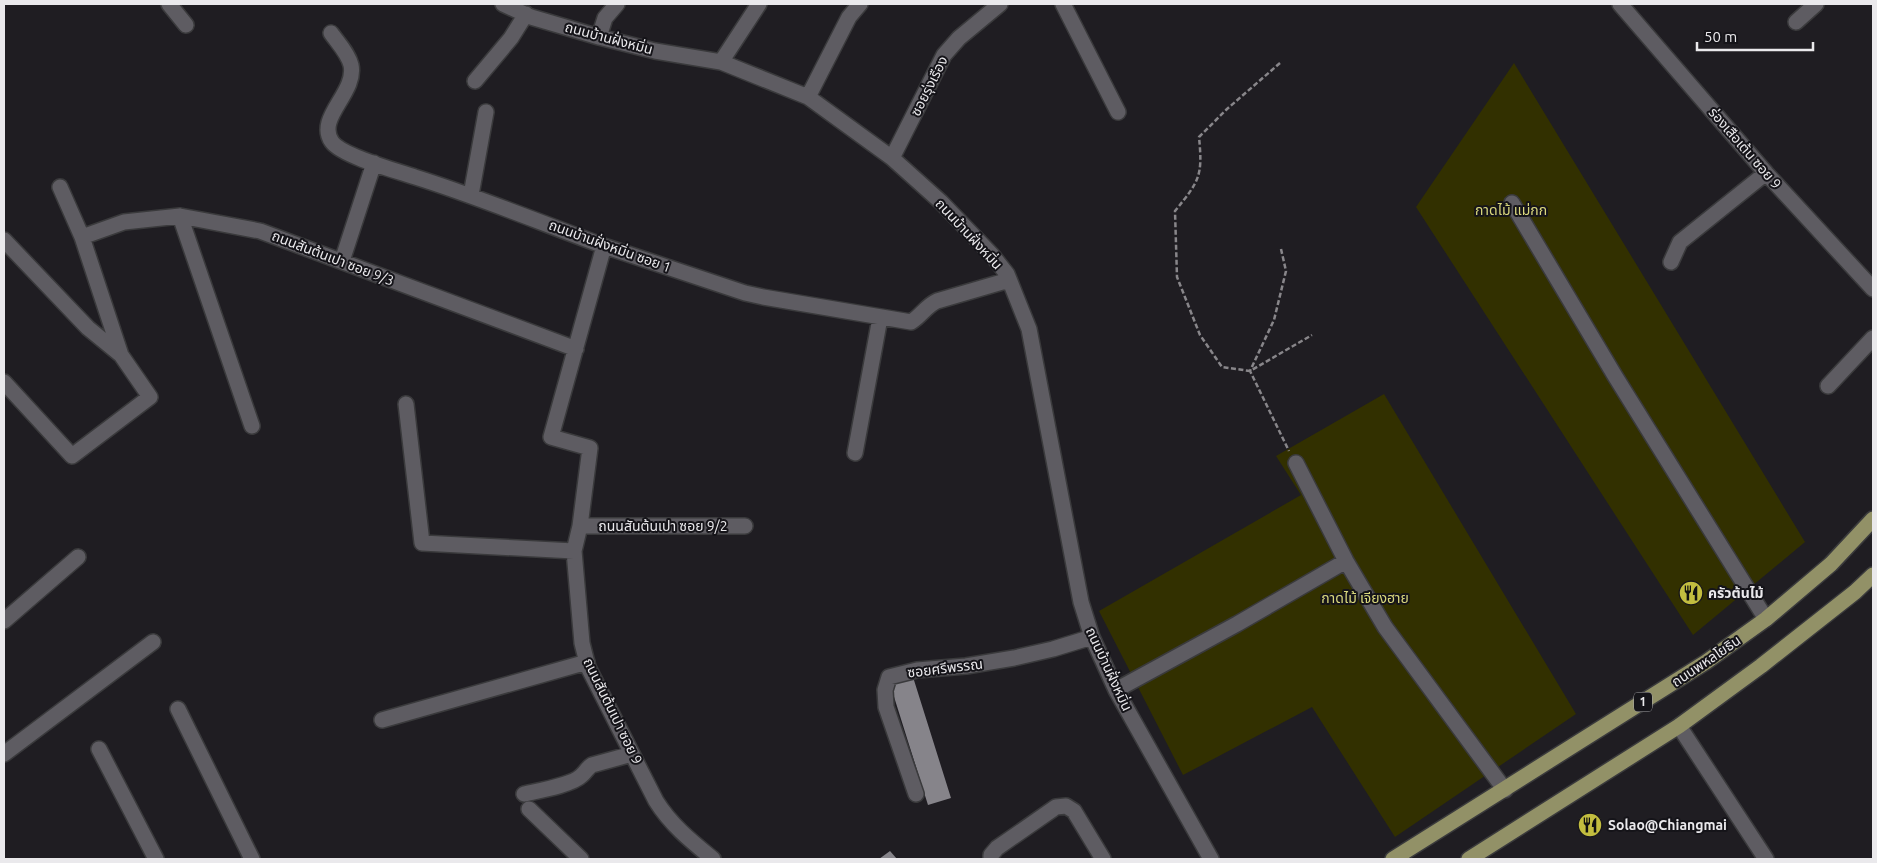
<svg xmlns="http://www.w3.org/2000/svg" width="1877" height="863" font-family="Ubuntu,'Noto Sans Thai',sans-serif">
<style>
.green{fill:#323000}
.building{fill:#86848a}
.lines{fill:none;stroke-linecap:round;stroke-linejoin:round}
.minor-casing{stroke:#3a3a3c;stroke-width:18}
.major-casing{stroke:#3a3a3c;stroke-width:18}
.path{stroke:#88868a;stroke-width:2.5;stroke-dasharray:5 2.5;stroke-linecap:butt}
.minor{stroke:#5e5c62;stroke-width:15}
.major{stroke:#929167;stroke-width:15}
.labels{text-anchor:middle;stroke-width:4;stroke-linejoin:round;paint-order:stroke}
.shield{fill:#151419;stroke:#aaa9ad;stroke-width:1}
.shield-label{font-size:12px;font-weight:bold;fill:#eae9ec}
.street-label{font-size:14px;fill:#eae9ec;stroke:#151419}
.park-label{font-size:14px;fill:#d9d77d;stroke:#151419}
.poi-label{font-size:14px;font-weight:bold;fill:#eae9ec;stroke:#151419;text-anchor:start}
</style>
<rect width="100%" height="100%" fill="#1f1d22"/>
<path class="green" d="M 1514,63 L 1805,542 L 1693,635 L 1416,207 Z
M 1384,394 L 1576,714 L 1395,837 L 1312,707 L 1183,775 L 1099,611 L 1301,495 L 1276,456 Z"/>
<path class="building" d="M 913,677 L 951,798 L 928,805 L 890,684 Z
M 890,851 L 897,859 L 879,859 Z"/>
<g class="lines">
<g class="minor-casing">
<path id="minor" d="M 169,4 L 186,25
M 503,4 L 531,17 L 599,37 L 655,51 L 721,62 L 808,97 L 892,158 L 941,202 L 992,255 L 1007,274 L 1029,329 L 1081,602 L 1092,637 L 1116,690 L 1211,859
M 1063,4 L 1118,112
M 1620,4 L 1766,173 L 1873,289
M 1796,22 L 1816,4
M 331,33 C 338,43 348,53 351,65 C 357,93 315,118 332,142 C 342,156 397,171 415,177 C 479,197 541,223 604,246 C 651,262 698,277 745,293 L 763,297 L 911,322 C 921,316 926,306 937,301 L 1009,280
M 599,37 L 605,18 L 617,4
M 721,62 L 759,4
M 475,81 L 511,38 L 526,14
M 808,97 L 849,17 L 860,4
M 892,158 L 944,55 L 959,38 L 1000,4
M 471,195 L 486,112
M 1512,203 L 1615,376 L 1766,619
M 180,216 L 252,426
M 82,237 L 124,222 L 180,216 L 260,231 L 576,349
M 4,240 L 88,328 L 121,355
M 604,246 L 551,437 L 590,448 L 580,526 L 574,551 L 582,643 L 588,667 L 656,801 C 671,825 691,841 713,859
M 342,261 L 374,163
M 1671,262 L 1680,242 L 1766,173
M 4,382 L 72,456 L 150,397 L 121,355 L 82,237 L 60,187
M 1828,386 L 1873,338
M 406,404 L 422,543 L 574,551
M 855,453 L 880,318
M 1296,463 L 1346,561 L 1385,627 L 1505,790
M 580,526 L 745,526
M 4,621 L 78,557
M 1116,690 L 1237,624 L 1346,561
M 178,709 L 252,859
M 382,720 L 587,662
M 1679,726 L 1766,859
M 99,749 L 156,859
M 4,754 L 153,642
M 524,794 C 537,791 572,785 581,776 C 586,772 587,768 592,765 L 632,754
M 916,794 L 886,707 L 885,690 L 889,677 L 917,670 L 966,666 L 1014,658 L 1053,649 L 1092,637
M 529,809 L 581,859
M 991,859 L 991,855 L 997,848 L 1056,807 L 1066,806 L 1074,811 L 1103,859"/>
</g>
<g class="major-casing">
<path id="major" d="M 1393,859 L 1706,662 L 1766,619 L 1831,564 L 1873,519
M 1469,859 L 1679,726 L 1761,666 L 1855,592 L 1873,575"/>
</g>
<path class="path" d="M 1280,63 L 1227,109 L 1199,137 C 1203,177 1199,181 1175,211 L 1177,277 L 1200,335 L 1222,367 L 1250,371 L 1312,335
M 1281,249 L 1286,271 L 1274,320 L 1250,371 L 1289,451"/>
<use href="#minor" class="minor"/>
<use href="#major" class="major"/>
</g>
<defs>
<g id="restaurant-disc" transform="scale(1.25)"><circle r="9.5" fill="#c2bd3f" stroke="#151419"/><path d="M-5-6h1v4h1v-4h1v4h1v-4h1v5L-1.5 .5V6h-2V.5L-5-1ZM5-6V6H3V1.5H1.5Q1.5-4 5-6Z" fill="#111"/></g>
</defs>
<g fill-rule="evenodd">
<use href="#restaurant-disc" x="1691" y="593"/>
<use href="#restaurant-disc" x="1590" y="825"/>
</g>
<g class="labels">
<rect class="shield" x="1634" y="692.5" width="18" height="19" rx="4"/>
<g class="shield-label">
<text x="1643" y="706">1</text>
</g>
<g class="street-label">
<text transform="translate(609 38) rotate(15)" y="5">ถนนบ้านฝั่งหมิ่น</text>
<text transform="translate(929 86) rotate(-63)" y="5">ซอยรุ่งเรือง</text>
<text transform="translate(1745 148) rotate(49)" y="5">ร่องเสือเต้น ซอย 9</text>
<text transform="translate(969 234) rotate(47)" y="5">ถนนบ้านฝั่งหมิ่น</text>
<text transform="translate(610 246) rotate(20)" y="5">ถนนบ้านฝั่งหมิ่น ซอย 1</text>
<text transform="translate(333 258) rotate(21)" y="5">ถนนสันต้นเปา ซอย 9/3</text>
<text x="663" y="531">ถนนสันต้นเปา ซอย 9/2</text>
<text transform="translate(1706 661) rotate(-34)" y="5">ถนนพหลโยธิน</text>
<text transform="translate(945 668) rotate(-7)" y="5">ซอยศรีพรรณ</text>
<text transform="translate(1109 669) rotate(65)" y="5">ถนนบ้านฝั่งหมิ่น</text>
<text transform="translate(613 711) rotate(64)" y="5">ถนนสันต้นเปา ซอย 9</text>
</g>
<g class="park-label">
<text x="1511" y="215">กาดไม้ แม่กก</text>
<text x="1365" y="603">กาดไม้ เจียงฮาย</text>
</g>
<g class="poi-label">
<text x="1708" y="598">ครัวต้นไม้</text>
<text x="1608" y="830">Solao@Chiangmai</text>
</g>
</g>
<rect width="1877" height="863" fill="none" stroke="#eae9ec" stroke-width="10"/>
<path d="M1697 42v8h116v-8" fill="none" stroke="#eae9ec" stroke-width="2.5"/>
<text x="1704" y="42" font-size="15" fill="#eae9ec" stroke="#151419" stroke-width="4" paint-order="stroke">50 m</text>
</svg>
